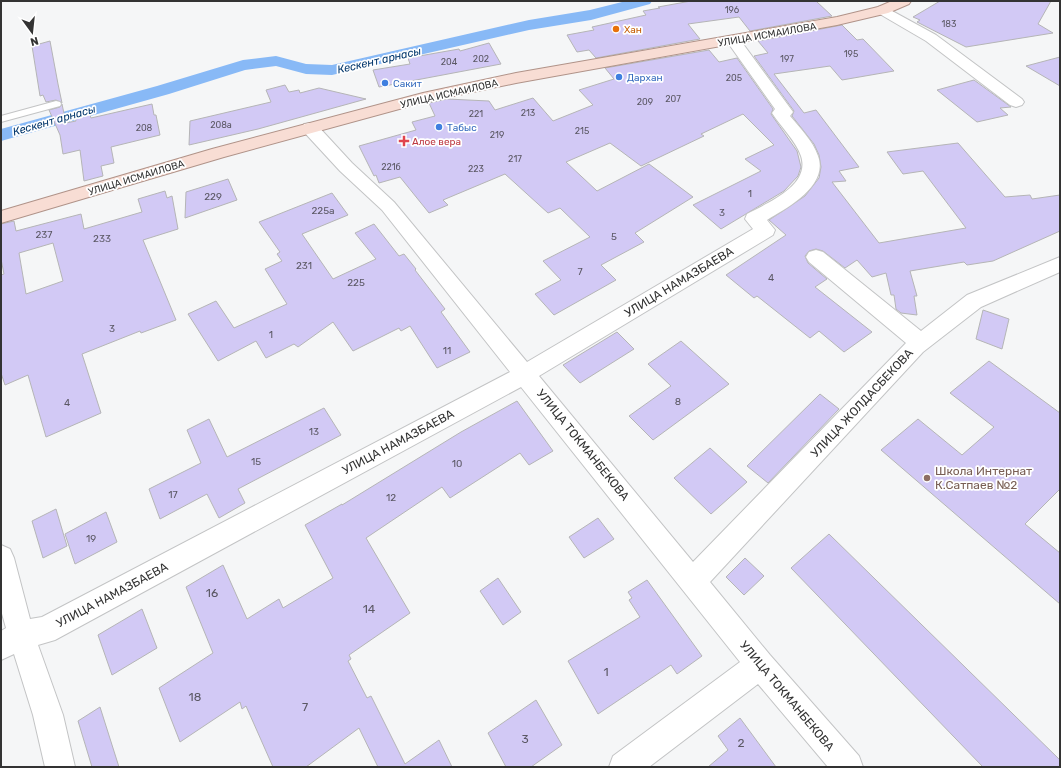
<svg xmlns="http://www.w3.org/2000/svg" width="1061" height="768" font-family="Rubik,sans-serif">
<style>
.lines{fill:none;stroke-linecap:round;stroke-linejoin:round}
.canal{fill:#88b9f6;fill-rule:evenodd}
.building{fill:#d2c9f5;stroke:#b5b5b6;fill-rule:evenodd}
.service-casing{stroke:#c3c4c5;stroke-width:2}
.minor-casing{stroke:#c3c4c5;stroke-width:2}
.primary-casing{stroke:#b09389;stroke-width:2}
.service{fill:#fff;fill-rule:evenodd}
.minor{fill:#fff;fill-rule:evenodd}
.primary{fill:#f8ddd4;fill-rule:evenodd}
.food-dot{fill:#e8710a;stroke:#fff;stroke-width:1.5}
.shop-dot{fill:#3f7fe0;stroke:#fff;stroke-width:1.5}
.health-dot{fill:#e0444e;stroke:#fff;stroke-width:1.5}
.education-dot{fill:#8d6e63;stroke:#fff;stroke-width:1.5}
.labels{text-anchor:middle;stroke-width:3.5;stroke-linejoin:round;paint-order:stroke}
.far-number-label{font-size:9px;fill:#5b5864}
.far-food-label{font-size:10px;fill:#c56008;stroke:#fff;text-anchor:start}
.far-street-label{font-size:10px;fill:#333;stroke:#fff}
.far-shop-label{font-size:10px;fill:#366cbe;stroke:#fff;text-anchor:start}
.far-health-label{font-size:10px;fill:#be3a42;stroke:#fff;text-anchor:start}
.number-label{font-size:10px;fill:#5b5864}
.far-water-label{font-size:11px;font-style:italic;fill:#03376c;stroke:#fff}
.street-label{font-size:12px;fill:#333;stroke:#fff}
.education-label{font-size:12px;fill:#785e54;stroke:#fff;text-anchor:start}
.near-number-label{font-size:12px;fill:#5b5864}
</style>
<rect width="100%" height="100%" fill="#f5f6f7"/>
<g class="lines">
<path class="canal" d="M 626,1 L 652,1 L 650,4 L 591,20 L 529,30 L 332,75 L 306,74 L 276,66 L 245,70 L 169,94 L 1,141 L 1,129 L 157,86 L 243,60 L 276,56 L 306,64 L 332,65 L 529,20 L 590,10 Z"/>
</g>
<path class="building" d="M 691,1 L 816,1 L 832,16 L 750,31 L 739,17 L 688,24 L 700,39 L 596,58 L 589,50 L 577,52 L 567,35 L 594,30 L 592,27 L 646,15 L 643,11 L 660,8 L 658,7 Z
M 940,1 L 1051,1 L 1038,24 L 1053,33 L 966,47 L 917,22 L 920,20 L 913,17 Z
M 842,25 L 857,40 L 863,39 L 894,71 L 842,80 L 830,66 L 774,74 L 804,113 L 816,110 L 859,167 L 839,171 L 846,181 L 832,182 L 879,243 L 966,228 L 923,171 L 903,174 L 887,152 L 958,143 L 1005,197 L 1030,195 L 1032,199 L 1060,195 L 1060,231 L 993,261 L 967,265 L 964,262 L 910,271 L 917,296 L 914,296 L 917,315 L 901,313 L 896,309 L 894,295 L 891,295 L 886,273 L 872,277 L 857,260 L 845,268 L 823,251 L 816,249 L 809,251 L 805,256 L 808,263 L 827,279 L 815,287 L 872,332 L 844,352 L 819,331 L 810,338 L 757,296 L 754,298 L 726,275 L 786,235 L 769,220 L 805,196 L 819,178 L 821,167 L 819,155 L 814,144 L 792,116 L 794,111 L 754,56 L 768,53 L 758,41 Z
M 50,41 L 58,84 L 62,103 L 56,100 L 46,102 L 43,95 L 40,96 L 32,46 Z
M 489,43 L 501,64 L 379,87 L 373,70 L 410,64 L 408,58 L 459,49 L 460,51 Z
M 709,50 L 719,62 L 737,58 L 773,109 L 771,114 L 797,151 L 801,167 L 798,176 L 784,191 L 721,229 L 693,205 L 761,171 L 745,159 L 774,145 L 743,114 L 701,134 L 704,136 L 641,166 L 610,143 L 566,162 L 597,191 L 649,164 L 693,197 L 635,233 L 644,242 L 601,265 L 616,280 L 554,315 L 535,294 L 561,280 L 543,261 L 590,237 L 560,208 L 548,213 L 505,174 L 443,200 L 448,205 L 429,213 L 400,177 L 379,183 L 376,175 L 374,176 L 359,146 L 416,130 L 412,122 L 435,116 L 429,103 L 447,99 L 489,101 L 495,110 L 533,98 L 553,121 L 593,105 L 579,90 L 614,79 L 605,68 Z
M 1060,57 L 1060,86 L 1026,66 Z
M 974,80 L 1011,107 L 1000,108 L 1008,115 L 977,122 L 937,90 Z
M 285,85 L 289,92 L 299,90 L 300,93 L 319,88 L 366,99 L 258,129 L 189,145 L 190,121 L 271,102 L 266,90 Z
M 62,104 L 66,123 L 76,121 L 75,117 L 90,115 L 91,118 L 152,104 L 154,115 L 156,115 L 160,135 L 111,147 L 114,163 L 101,166 L 103,176 L 84,181 L 80,150 L 63,154 L 60,135 L 49,110 L 60,107 Z
M 228,179 L 237,200 L 185,218 L 186,192 Z
M 165,191 L 167,198 L 172,196 L 178,229 L 143,240 L 176,320 L 141,333 L 140,331 L 82,354 L 101,413 L 46,437 L 28,375 L 5,385 L 1,373 L 1,275 L 4,274 L 1,259 L 1,224 L 14,221 L 16,231 L 81,214 L 84,229 L 142,212 L 138,199 ZM 53,243 L 63,281 L 26,294 L 19,253 Z
M 332,193 L 348,215 L 302,234 L 333,279 L 376,259 L 355,233 L 374,224 L 399,256 L 404,254 L 416,269 L 415,270 L 445,309 L 441,312 L 470,352 L 437,368 L 410,326 L 401,331 L 399,328 L 353,351 L 333,322 L 298,347 L 294,344 L 266,358 L 256,341 L 218,361 L 188,314 L 216,301 L 234,328 L 287,304 L 265,269 L 282,261 L 277,254 L 280,252 L 259,222 Z
M 983,310 L 1009,319 L 1002,349 L 976,339 Z
M 617,332 L 634,349 L 580,383 L 563,365 Z
M 681,341 L 729,384 L 653,440 L 629,416 L 671,386 L 648,364 Z
M 989,361 L 1060,413 L 1060,489 L 1025,524 L 1060,553 L 1060,604 L 881,450 L 918,419 L 962,455 L 994,427 L 950,393 Z
M 820,394 L 839,409 L 768,483 L 747,466 Z
M 517,401 L 553,451 L 529,465 L 520,453 L 450,498 L 442,487 L 366,538 L 410,613 L 349,655 L 351,659 L 348,661 L 367,698 L 371,696 L 405,764 L 439,740 L 452,767 L 378,767 L 359,728 L 306,767 L 273,767 L 246,706 L 242,709 L 240,702 L 180,742 L 159,688 L 213,653 L 186,587 L 223,565 L 247,619 L 279,599 L 283,608 L 333,578 L 305,525 L 342,504 L 342,505 L 461,432 Z
M 324,408 L 341,435 L 238,489 L 245,503 L 219,518 L 207,494 L 160,519 L 149,489 L 201,463 L 187,430 L 209,419 L 227,457 Z
M 710,448 L 747,482 L 711,514 L 674,478 Z
M 56,509 L 67,546 L 43,558 L 32,521 Z
M 106,512 L 117,542 L 75,564 L 65,534 Z
M 598,518 L 614,539 L 584,558 L 569,537 Z
M 829,534 L 1060,760 L 1060,767 L 983,767 L 791,568 Z
M 745,558 L 764,576 L 744,595 L 726,577 Z
M 498,578 L 521,612 L 503,625 L 480,591 Z
M 647,580 L 702,656 L 677,674 L 671,665 L 598,714 L 568,661 L 640,617 L 629,600 L 632,598 L 628,592 Z
M 142,609 L 157,648 L 112,675 L 98,635 Z
M 536,700 L 562,745 L 531,767 L 506,767 L 488,733 Z
M 100,707 L 119,767 L 92,767 L 78,721 Z
M 740,718 L 776,767 L 708,767 L 728,750 L 718,736 Z"/>
<g class="lines">
<g class="service-casing">
<path id="service" d="M 56,101 L 60,102 L 61,104 L 60,106 L 1,122 L 1,116 Z"/>
</g>
<g class="minor-casing">
<path id="minor" d="M 883,6 L 936,35 L 1022,99 L 1024,102 L 1022,105 L 1016,107 L 1010,105 L 926,41 L 878,13 L 876,10 L 878,7 Z
M 733,36 L 738,37 L 793,112 L 790,116 C 800,128 813,141 818,156 C 829,186 787,208 767,220 L 775,230 L 773,235 L 539,376 L 693,562 L 906,343 L 809,262 L 806,257 L 809,252 L 816,250 L 823,252 L 921,331 L 967,295 L 1060,257 L 1060,272 L 981,307 L 923,352 L 710,582 L 770,655 L 859,756 L 863,767 L 828,767 L 758,684 L 649,767 L 609,767 L 613,756 L 740,662 L 521,387 L 55,640 L 38,645 L 63,715 L 75,767 L 45,767 L 33,715 L 14,654 L 1,660 L 1,631 L 6,628 L 1,610 L 1,545 L 10,549 L 14,558 L 30,619 L 42,617 L 510,372 L 382,210 L 340,171 L 304,132 L 302,128 L 304,124 L 310,123 L 316,124 L 352,163 L 394,202 L 527,362 L 753,229 L 745,219 L 747,214 C 767,203 811,186 801,156 C 796,141 781,127 772,113 L 775,109 L 726,40 L 728,37 Z"/>
</g>
<g class="primary-casing">
<path id="primary" d="M 892,1 L 911,1 L 909,4 L 888,13 L 837,25 L 516,83 L 425,102 L 224,157 L 1,223 L 1,211 L 212,149 L 423,93 L 516,73 L 837,17 L 878,7 Z"/>
</g>
<use href="#service" class="service"/>
<use href="#minor" class="minor"/>
<use href="#primary" class="primary"/>
</g>
<circle class="food-dot" cx="616" cy="29" r="4"/>
<g class="shop-dot">
<circle cx="619" cy="77" r="4"/>
<circle cx="385" cy="83" r="4"/>
<circle cx="439" cy="127" r="4"/>
</g>
<path class="health-dot" d="M402 135h4v4h4v4h-4v4h-4v-4h-4v-4h4z"/>
<circle class="education-dot" cx="927" cy="478" r="4"/>
<g class="labels">
<g class="far-number-label">
<text x="732" y="13">196</text>
<text x="949" y="27">183</text>
<text x="851" y="57">195</text>
<text x="481" y="62">202</text>
<text x="787" y="62">197</text>
<text x="449" y="65">204</text>
<text x="734" y="81">205</text>
<text x="673" y="102">207</text>
<text x="645" y="105">209</text>
<text x="528" y="116">213</text>
<text x="476" y="117">221</text>
<text x="221" y="128">208а</text>
<text x="144" y="131">208</text>
<text x="582" y="134">215</text>
<text x="497" y="138">219</text>
<text x="515" y="162">217</text>
<text x="391" y="170">221б</text>
<text x="476" y="172">223</text>
</g>
<g class="far-food-label">
<text x="624" y="33">Хан</text>
</g>
<g class="far-street-label">
<text transform="translate(767 34) rotate(-10)" y="4">УЛИЦА ИСМАИЛОВА</text>
<text transform="translate(449 93) rotate(-13)" y="4">УЛИЦА ИСМАИЛОВА</text>
<text transform="translate(136 177) rotate(-17)" y="4">УЛИЦА ИСМАИЛОВА</text>
</g>
<g class="far-shop-label">
<text x="627" y="81">Дархан</text>
<text x="393" y="87">Сакит</text>
<text x="447" y="131">Табыс</text>
</g>
<g class="far-health-label">
<text x="412" y="145">Алое вера</text>
</g>
<g class="number-label">
<text x="750" y="197">1</text>
<text x="213" y="200">229</text>
<text x="323" y="214">225а</text>
<text x="722" y="216">3</text>
<text x="44" y="238">237</text>
<text x="614" y="240">5</text>
<text x="102" y="242">233</text>
<text x="304" y="269">231</text>
<text x="580" y="275">7</text>
<text x="771" y="281">4</text>
<text x="356" y="286">225</text>
<text x="112" y="332">3</text>
<text x="271" y="338">1</text>
<text x="447" y="354">11</text>
<text x="678" y="405">8</text>
<text x="67" y="406">4</text>
<text x="314" y="435">13</text>
<text x="256" y="465">15</text>
<text x="457" y="467">10</text>
<text x="173" y="498">17</text>
<text x="391" y="501">12</text>
<text x="91" y="542">19</text>
</g>
<g class="far-water-label">
<text transform="translate(379 60) rotate(-13)" y="4">Кескент арнасы</text>
<text transform="translate(54 120) rotate(-16)" y="4">Кескент арнасы</text>
</g>
<g class="street-label">
<text transform="translate(679 282) rotate(-31)" y="4">УЛИЦА НАМАЗБАЕВА</text>
<text transform="translate(862 403) rotate(-47)" y="4">УЛИЦА ЖОЛДАСБЕКОВА</text>
<text transform="translate(398 442) rotate(-28)" y="4">УЛИЦА НАМАЗБАЕВА</text>
<text transform="translate(583 445) rotate(51)" y="4">УЛИЦА ТОКМАНБЕКОВА</text>
<text transform="translate(112 595) rotate(-28)" y="4">УЛИЦА НАМАЗБАЕВА</text>
<text transform="translate(787 696) rotate(50)" y="4">УЛИЦА ТОКМАНБЕКОВА</text>
</g>
<g class="education-label">
<text x="935" y="475">Школа Интернат<tspan x="935" dy="14">К.Сатпаев №2</tspan></text>
</g>
<g class="near-number-label">
<text x="212" y="597">16</text>
<text x="369" y="613">14</text>
<text x="606" y="676">1</text>
<text x="195" y="701">18</text>
<text x="305" y="711">7</text>
<text x="525" y="743">3</text>
<text x="741" y="747">2</text>
</g>
</g>
<rect width="1061" height="768" fill="none" stroke="#333333" stroke-width="4"/>
<g transform="translate(32 32) rotate(165)" stroke="#ffffff" stroke-width="3" paint-order="stroke">
<path d="M0-3L7 15L0 10L-7 15Z" fill="#333333"/>
<text y="-6" font-size="11" font-weight="bold" text-anchor="middle" fill="#333333">N</text>
</g>
</svg>
